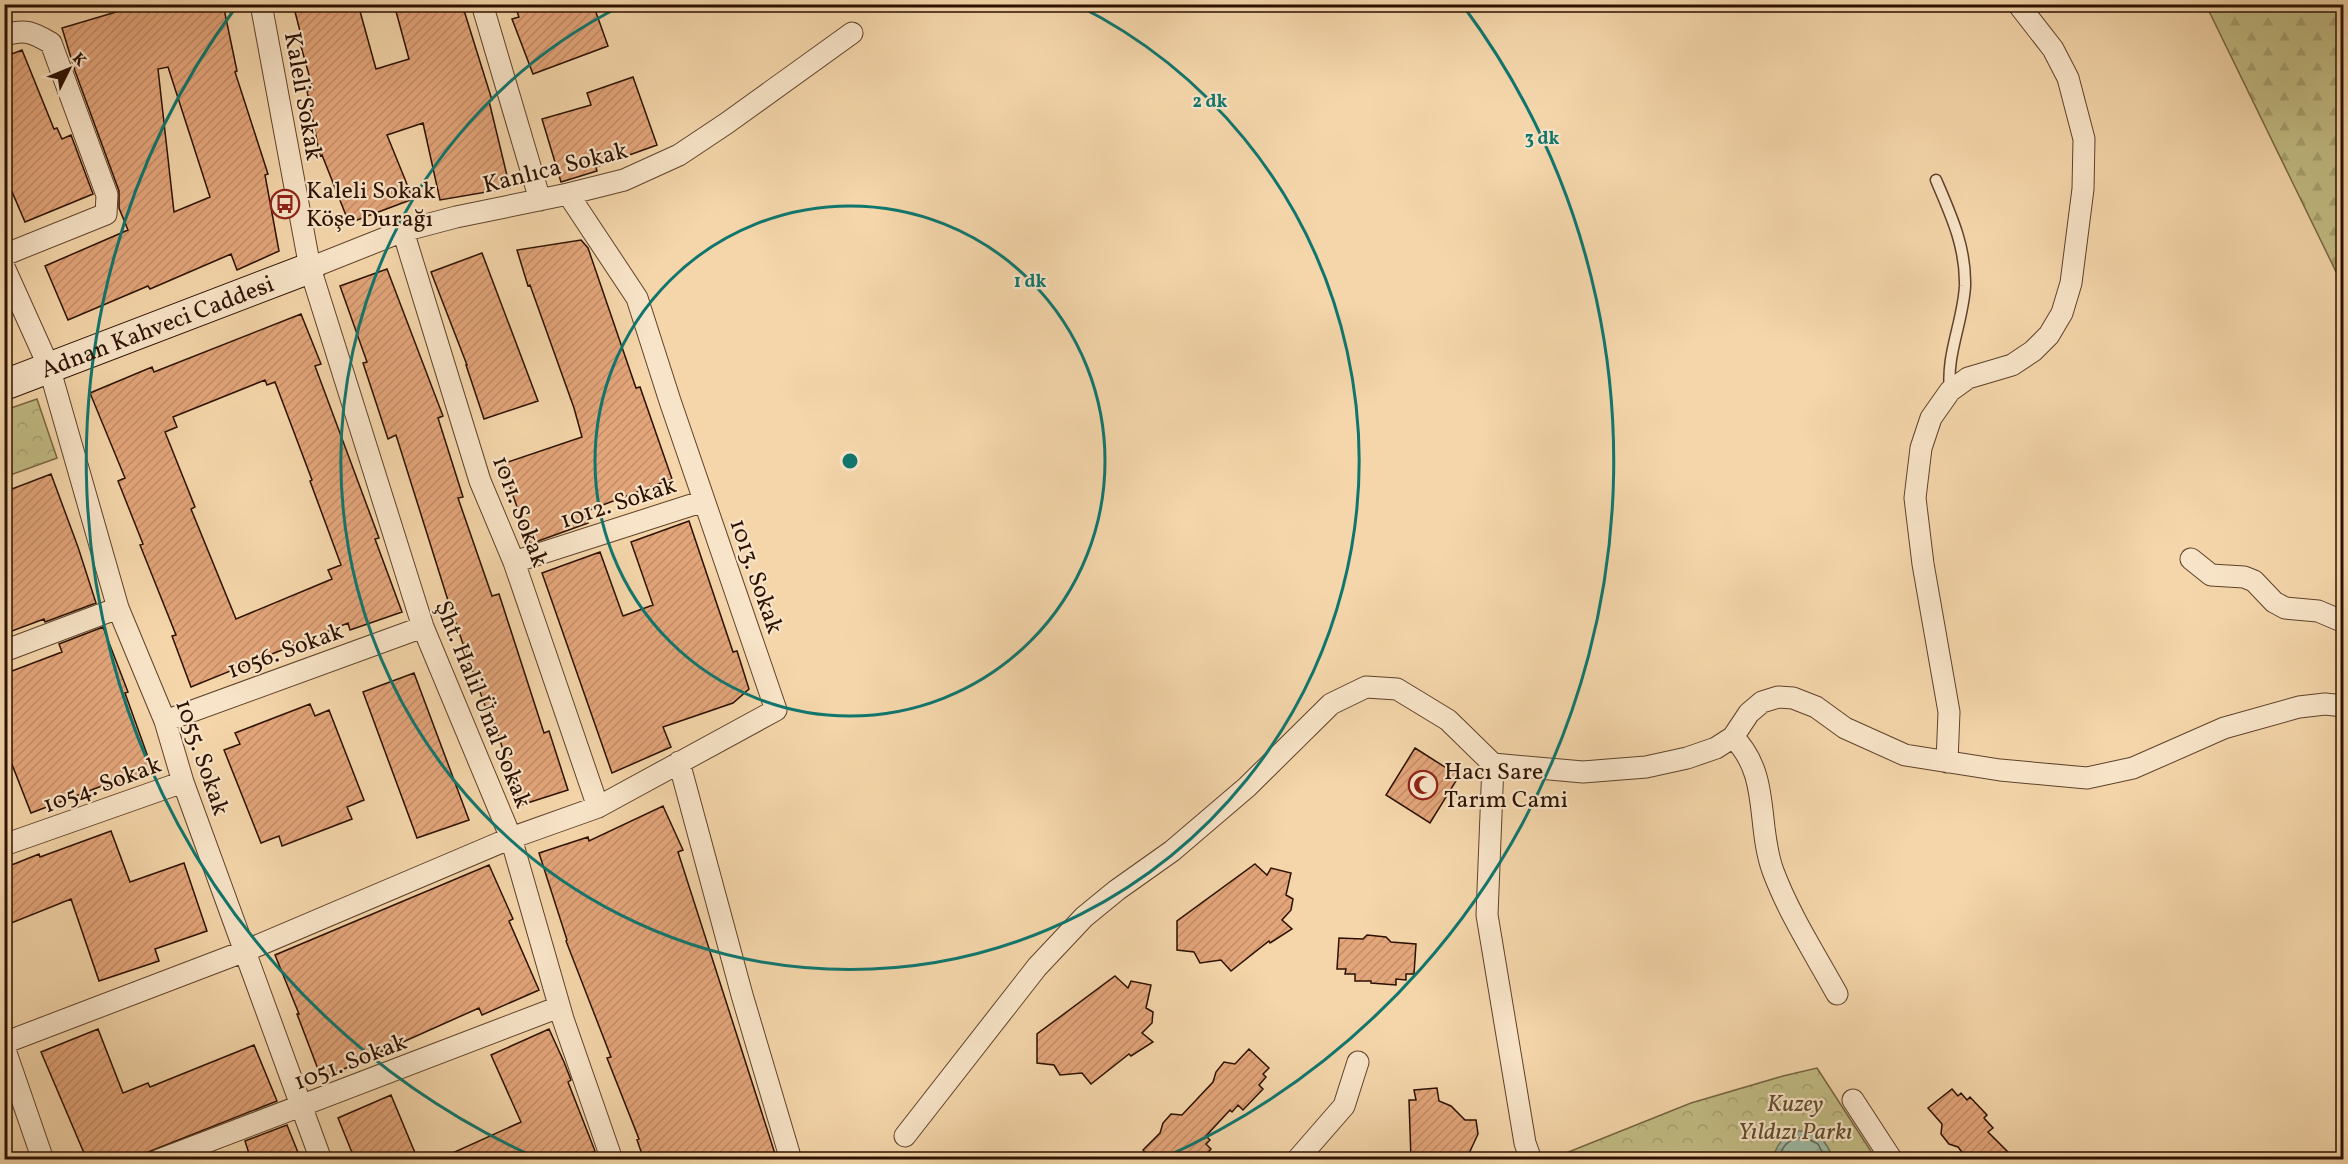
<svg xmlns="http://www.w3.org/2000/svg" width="2348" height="1164" font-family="Vollkorn,serif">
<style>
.forest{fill:url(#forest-firs);stroke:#776642;stroke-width:1.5}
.park{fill:url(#park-crowns);stroke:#776642;stroke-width:1.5}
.water{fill:url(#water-ripples);stroke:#707662;stroke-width:1.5}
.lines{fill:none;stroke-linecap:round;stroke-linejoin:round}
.shore{stroke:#646652;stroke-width:1.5}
.building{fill:url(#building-hatch);stroke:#2c1100;stroke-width:1.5;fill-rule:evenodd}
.lane-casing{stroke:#5e422a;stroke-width:13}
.street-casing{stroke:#5e422a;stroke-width:23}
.secondary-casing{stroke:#2c1100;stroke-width:32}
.lane{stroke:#f8e4c8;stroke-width:10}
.street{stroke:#f8e4c8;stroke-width:21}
.secondary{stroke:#f8e4c8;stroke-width:30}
.ring{fill:none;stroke:#0f766e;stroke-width:3}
.labels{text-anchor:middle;stroke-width:4.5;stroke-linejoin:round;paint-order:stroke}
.street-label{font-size:24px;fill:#2c1100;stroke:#f8e4c8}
.poi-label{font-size:24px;fill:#2c1100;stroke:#f8e4c8;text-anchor:start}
.park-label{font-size:24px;font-style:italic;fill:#604d2e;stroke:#f8e4c8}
.centre{fill:#0f766e;stroke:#f8e4c8;stroke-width:3}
.ring-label{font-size:18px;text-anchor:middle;font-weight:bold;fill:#0f766e;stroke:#f8e4c8;stroke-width:4.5;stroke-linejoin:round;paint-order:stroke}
</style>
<defs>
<pattern id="forest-firs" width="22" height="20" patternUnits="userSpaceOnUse" patternTransform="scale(1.5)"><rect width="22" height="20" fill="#c2bc84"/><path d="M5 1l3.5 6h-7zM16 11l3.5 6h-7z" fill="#a7a170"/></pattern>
<pattern id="park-crowns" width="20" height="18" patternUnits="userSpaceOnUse" patternTransform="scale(1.5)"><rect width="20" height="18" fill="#c2bc84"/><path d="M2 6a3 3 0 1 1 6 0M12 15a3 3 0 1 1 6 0" fill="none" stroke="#a7a170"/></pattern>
<pattern id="water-ripples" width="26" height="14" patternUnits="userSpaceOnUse" patternTransform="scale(1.5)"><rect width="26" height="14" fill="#9dbaa4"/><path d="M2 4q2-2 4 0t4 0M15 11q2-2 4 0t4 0" fill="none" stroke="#879f8b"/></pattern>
<pattern id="building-hatch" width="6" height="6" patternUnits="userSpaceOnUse" patternTransform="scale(1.5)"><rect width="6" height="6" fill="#e3a57a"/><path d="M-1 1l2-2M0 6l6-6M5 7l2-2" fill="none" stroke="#c38d68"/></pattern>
</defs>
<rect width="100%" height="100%" fill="#f4d6aa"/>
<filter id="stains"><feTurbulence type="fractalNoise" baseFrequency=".00333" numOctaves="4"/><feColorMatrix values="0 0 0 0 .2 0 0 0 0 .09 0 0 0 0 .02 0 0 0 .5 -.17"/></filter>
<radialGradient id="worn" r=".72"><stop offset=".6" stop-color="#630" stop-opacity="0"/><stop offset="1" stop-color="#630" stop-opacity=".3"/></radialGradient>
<path class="forest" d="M 2206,5 L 2343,5 L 2343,283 L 2341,282 Z"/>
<path class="park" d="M 37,399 L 57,458 L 5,477 L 5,410 Z
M 1817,1068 L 1876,1159 L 1557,1160 L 1556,1157 L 1691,1103 L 1783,1076 Z"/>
<path class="water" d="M 1799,1131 C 1817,1130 1828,1143 1833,1159 L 1773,1159 C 1776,1144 1784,1135 1799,1131 Z"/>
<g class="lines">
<path class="shore" d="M 1779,1160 C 1781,1146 1790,1138 1804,1137 L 1818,1144 L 1826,1160"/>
</g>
<path class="building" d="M 143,4 L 223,4 L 237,71 L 235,72 L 268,174 L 265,175 L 279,251 L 237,270 L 231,254 L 150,289 L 148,286 L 68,320 L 45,266 L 128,230 L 119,208 L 119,191 L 75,71 L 62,28 ZM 168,67 L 210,197 L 174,212 L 158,69 Z
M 293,4 L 358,4 L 376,69 L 409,59 L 394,4 L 462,4 L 492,100 L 489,101 L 510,188 L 440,200 L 423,123 L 387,135 L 413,199 L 349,223 L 322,155 L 320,156 L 307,91 L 313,89 L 298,36 L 301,35 Z
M 514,4 L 593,4 L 608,46 L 533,74 L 512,19 L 519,17 Z
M 22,50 L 54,129 L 57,128 L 62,139 L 71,135 L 93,194 L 25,222 L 4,173 L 4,57 Z
M 633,77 L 657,145 L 596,167 L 597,171 L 561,182 L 542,119 L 591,105 L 587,93 Z
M 581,240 L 588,248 L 636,388 L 640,387 L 672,479 L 584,512 L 588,523 L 530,544 L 502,464 L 582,437 L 574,408 L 530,285 L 528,286 L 517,250 Z
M 482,253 L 538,401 L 484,419 L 466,365 L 467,365 L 431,272 Z
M 387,269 L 443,416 L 438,418 L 463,497 L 458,498 L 492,596 L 499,594 L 544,733 L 549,731 L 568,790 L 521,805 L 493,719 L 490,720 L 451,610 L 396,435 L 388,439 L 363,363 L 367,362 L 340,286 Z
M 301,314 L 321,364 L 315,366 L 379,538 L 375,539 L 402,612 L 350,630 L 348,623 L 191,687 L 172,636 L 176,635 L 140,545 L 143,544 L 118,481 L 125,478 L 90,393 L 152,367 L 154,372 ZM 265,380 L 267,385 L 275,382 L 312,480 L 310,481 L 341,565 L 328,570 L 332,579 L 236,619 L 191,509 L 195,507 L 165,432 L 177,427 L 173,417 Z
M 51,474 L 78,547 L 96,603 L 45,622 L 44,619 L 4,634 L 4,492 Z
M 689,521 L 733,652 L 737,651 L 749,689 L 733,703 L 663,727 L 671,747 L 612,773 L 542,573 L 600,552 L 623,616 L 653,605 L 631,542 Z
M 103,627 L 128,692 L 125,693 L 153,771 L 108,787 L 107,784 L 31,813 L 4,744 L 4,674 L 62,652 L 59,644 Z
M 414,673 L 469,820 L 417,838 L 363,692 Z
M 310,704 L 315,716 L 329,710 L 364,800 L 347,807 L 352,819 L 282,846 L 279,836 L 261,843 L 224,750 L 240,744 L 235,733 Z
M 1415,748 L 1459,776 L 1430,823 L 1386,795 Z
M 663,806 L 683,850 L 678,852 L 777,1160 L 644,1160 L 637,1140 L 639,1139 L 607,1058 L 611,1057 L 566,941 L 567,940 L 539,853 L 588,837 L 589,841 Z
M 111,831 L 130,882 L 184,863 L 207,931 L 155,949 L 159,961 L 99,981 L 71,899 L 4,926 L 4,868 L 39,854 L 40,857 Z
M 1255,864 L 1267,875 L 1271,868 L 1291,873 L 1286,895 L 1293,899 L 1291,910 L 1282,920 L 1292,929 L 1270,943 L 1269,941 L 1231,971 L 1221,960 L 1200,963 L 1194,952 L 1177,950 L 1177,921 Z
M 489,865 L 513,919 L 509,921 L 539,990 L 482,1015 L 479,1008 L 376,1054 L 377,1057 L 321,1077 L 297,1014 L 299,1014 L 275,955 Z
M 1367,935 L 1386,937 L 1391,942 L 1416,944 L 1414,974 L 1406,974 L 1406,980 L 1396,979 L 1396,985 L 1371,983 L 1371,981 L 1355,981 L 1355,974 L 1345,974 L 1346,969 L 1337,969 L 1339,938 L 1363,939 Z
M 1115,976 L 1128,988 L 1131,981 L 1151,985 L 1146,1008 L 1153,1012 L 1152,1023 L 1142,1033 L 1153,1042 L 1131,1056 L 1129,1054 L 1091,1084 L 1082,1073 L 1060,1075 L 1054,1065 L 1037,1063 L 1037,1034 Z
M 98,1029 L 123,1093 L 148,1083 L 150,1087 L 254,1045 L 277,1101 L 128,1160 L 87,1160 L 41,1052 Z
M 549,1029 L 564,1062 L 571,1080 L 568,1082 L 595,1151 L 573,1160 L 437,1160 L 521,1122 L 491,1055 Z
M 1249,1049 L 1269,1068 L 1263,1074 L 1266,1077 L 1259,1085 L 1263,1089 L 1243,1110 L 1238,1105 L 1232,1112 L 1230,1110 L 1206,1136 L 1210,1140 L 1206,1144 L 1211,1149 L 1201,1160 L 1152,1160 L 1143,1150 L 1160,1133 L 1163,1123 L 1171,1114 L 1182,1115 L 1213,1082 L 1216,1072 L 1224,1062 L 1235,1064 Z
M 1437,1088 L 1439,1101 L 1451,1106 L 1465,1120 L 1476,1120 L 1478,1134 L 1466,1160 L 1411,1160 L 1409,1100 L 1416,1100 L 1414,1090 Z
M 1952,1089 L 1958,1096 L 1961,1093 L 1967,1100 L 1970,1097 L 1987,1115 L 1984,1118 L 1993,1128 L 1988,1132 L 2016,1160 L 1968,1160 L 1958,1147 L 1949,1144 L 1941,1134 L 1942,1124 L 1928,1108 Z
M 391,1095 L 418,1160 L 355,1160 L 338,1118 Z
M 287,1125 L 301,1160 L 251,1160 L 245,1141 Z"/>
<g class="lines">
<g class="lane-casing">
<path id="lane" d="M 1936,180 C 1951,215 1966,247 1965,286 C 1963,322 1946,354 1950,391"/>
</g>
<g class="street-casing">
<path id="street" d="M 261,4 L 310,268 L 423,627 L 511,838 L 563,1019 L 612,1160
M 482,4 L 540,200
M 4,35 C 26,29 32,32 51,43 L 107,195 L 106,214 L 4,255
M 403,231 L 480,481 L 514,562 L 598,807
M 4,267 L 49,367 L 118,608 L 165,721 L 183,782 L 321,1160
M 310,268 L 403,231 L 456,217 L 568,194 L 624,180 L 679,155 L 727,123 L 852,33
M 2191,559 L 2211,575 L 2244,577 L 2254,581 L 2274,602 L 2285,608 L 2318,611 L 2344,622
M 514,562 L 704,501
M 4,651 L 118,608
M 165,721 L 423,627
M 1733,737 C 1771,775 1756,824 1773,871 C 1789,914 1815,954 1837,994
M 679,762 L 742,995 L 791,1160
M 1947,762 L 1949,712 L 1923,564 L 1915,498 L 1921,448 L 1931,418 L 1950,391 L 1968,378 L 2012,365 L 2033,351 L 2049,335 L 2062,313 L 2071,283 L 2083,189 L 2084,139 L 2068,78 L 2053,49 L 2018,4
M 1493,764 L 1487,915 L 1525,1143 L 1531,1160
M 4,845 L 183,782
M 4,1043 L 245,951 L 511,838 L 598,807 L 776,710 L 670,401 L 637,298 L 568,194
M 4,1047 L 43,1160
M 1853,1100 L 1892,1160
M 905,1136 L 1037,967 L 1084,917 L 1117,890 L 1172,851 L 1247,787 L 1331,704 L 1366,687 L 1397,689 L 1448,720 L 1493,764 L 1583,772 L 1646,767 L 1687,758 L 1716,748 L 1733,737 L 1749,713 L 1762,702 L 1778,697 L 1793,698 L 1816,707 L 1845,728 L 1905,755 L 2000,770 L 2087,778 L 2133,768 L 2224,728 L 2299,707 L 2325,704 L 2344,706
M 159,1160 L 559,1007
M 1297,1160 L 1344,1106 L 1358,1062"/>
</g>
<g class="secondary-casing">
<g id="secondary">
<path id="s1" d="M 4,385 L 310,268"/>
</g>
</g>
<use href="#lane" class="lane"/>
<use href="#street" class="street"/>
<use href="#secondary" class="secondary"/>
</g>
<g class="ring">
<circle cx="850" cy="461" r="255"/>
<path d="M1077 5A509 509 0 1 1 623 5"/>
<path d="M539 1159A764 764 0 0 1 236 7M1464 7A764 764 0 0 1 1161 1159"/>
</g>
<defs>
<g id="bus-ring" transform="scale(1.5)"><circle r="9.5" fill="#f8e4c8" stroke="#8f2418" stroke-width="1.5"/><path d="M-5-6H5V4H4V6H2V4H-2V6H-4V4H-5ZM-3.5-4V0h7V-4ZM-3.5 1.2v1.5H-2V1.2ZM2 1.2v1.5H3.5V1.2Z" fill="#8f2418"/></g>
<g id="mosque-ring" transform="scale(1.5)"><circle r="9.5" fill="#f8e4c8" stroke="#8f2418" stroke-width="1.5"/><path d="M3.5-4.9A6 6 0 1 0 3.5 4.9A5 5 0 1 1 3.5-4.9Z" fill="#8f2418"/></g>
</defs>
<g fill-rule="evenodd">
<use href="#bus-ring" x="285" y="204"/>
<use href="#mosque-ring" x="1423" y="785"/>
</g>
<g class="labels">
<g class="street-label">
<text transform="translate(304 96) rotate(80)" y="8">Kaleli Sokak</text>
<text transform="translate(555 167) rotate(-14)" y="8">Kanlıca Sokak</text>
<text dy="8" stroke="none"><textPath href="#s1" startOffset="164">Adnan Kahveci Caddesi</textPath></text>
<text transform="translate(618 502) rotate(-18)" y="8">1012. Sokak</text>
<text transform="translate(521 511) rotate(69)" y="8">1011. Sokak</text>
<text transform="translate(757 576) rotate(71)" y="8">1013. Sokak</text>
<text transform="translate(285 650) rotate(-20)" y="8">1056. Sokak</text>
<text transform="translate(484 704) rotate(68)" y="8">Şht. Halil Ünal Sokak</text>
<text transform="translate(203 757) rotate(71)" y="8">1055. Sokak</text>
<text transform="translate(102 784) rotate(-20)" y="8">1054. Sokak</text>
<text transform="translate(350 1061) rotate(-21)" y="8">1051. Sokak</text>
</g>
<g class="poi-label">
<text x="306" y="198">Kaleli Sokak<tspan x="306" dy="28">Köşe Durağı</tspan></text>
<text x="1444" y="779">Hacı Sare<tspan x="1444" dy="28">Tarım Cami</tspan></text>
</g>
<g class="park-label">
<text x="1795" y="1111">Kuzey<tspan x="1795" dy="28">Yıldızı Parkı</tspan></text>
</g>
</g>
<circle cx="850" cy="461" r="9" class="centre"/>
<g class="ring-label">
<text x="1210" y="107">2 dk</text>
<text x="1542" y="144">3 dk</text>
<text x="1030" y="287">1 dk</text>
</g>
<rect width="2348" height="1164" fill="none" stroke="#f4d6aa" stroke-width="24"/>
<rect x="6" y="6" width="2336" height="1152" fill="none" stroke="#2c1100" stroke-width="3"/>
<rect x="12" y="12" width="2324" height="1140" fill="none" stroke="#2c1100" stroke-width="1.5"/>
<g transform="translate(69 69) rotate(47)" stroke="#f8e4c8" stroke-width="4.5" paint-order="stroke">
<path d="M0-4.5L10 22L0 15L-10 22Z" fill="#2c1100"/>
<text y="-9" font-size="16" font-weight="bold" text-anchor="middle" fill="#2c1100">K</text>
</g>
<rect width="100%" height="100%" filter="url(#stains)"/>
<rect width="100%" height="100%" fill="url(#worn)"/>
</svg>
